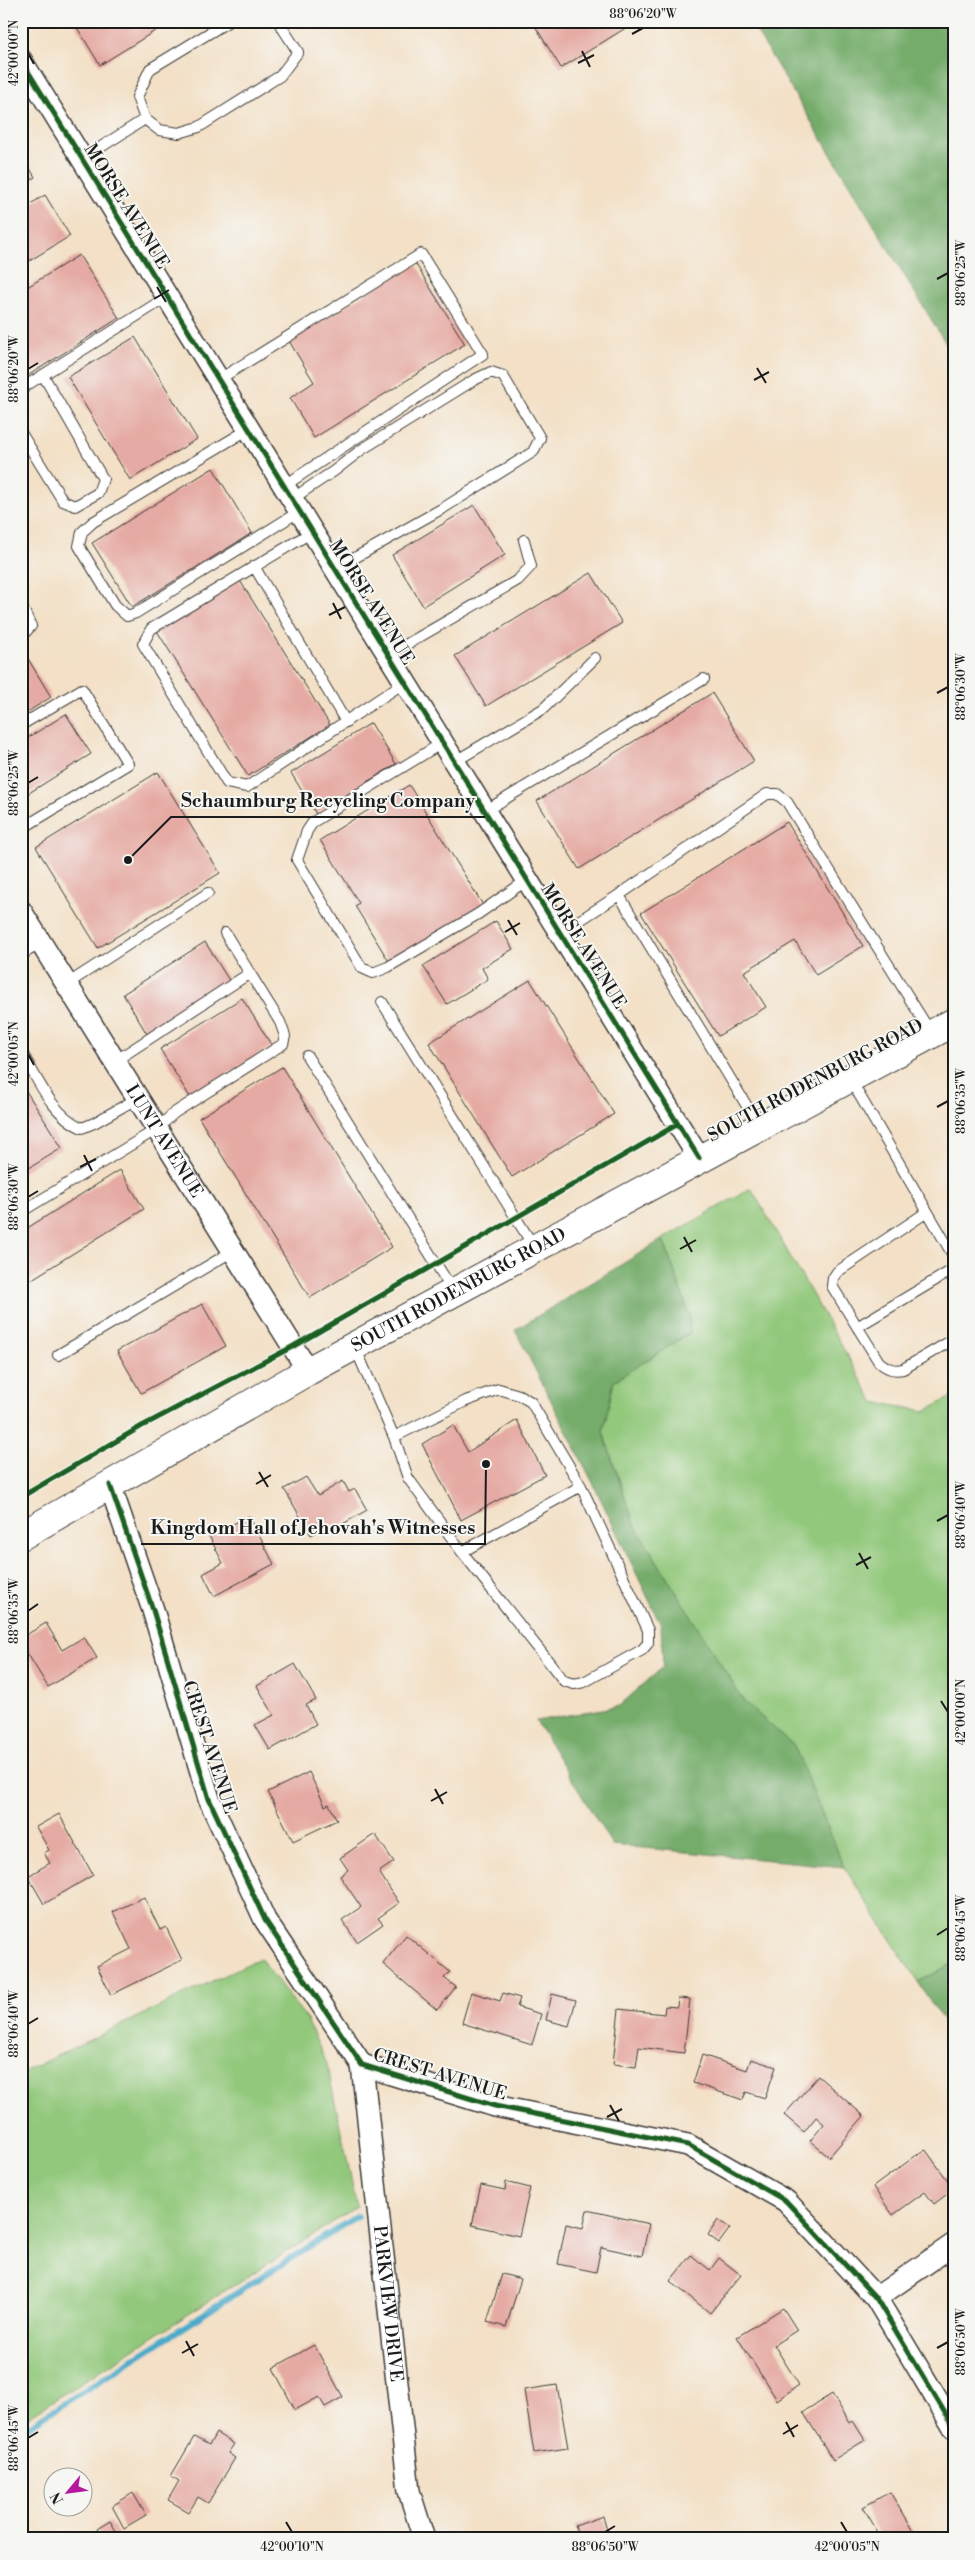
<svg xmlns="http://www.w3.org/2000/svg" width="975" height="2560" font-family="'Libre Bodoni',serif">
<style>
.green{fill:#92c87b;stroke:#57724c}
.forest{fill:#75ac6b;stroke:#486444}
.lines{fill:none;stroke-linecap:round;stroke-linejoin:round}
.stream{stroke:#4baaca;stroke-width:6}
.building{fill:#e5aaa3}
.lane-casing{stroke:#3c3936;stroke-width:12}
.street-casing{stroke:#3c3936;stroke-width:24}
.secondary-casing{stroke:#3c3936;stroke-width:30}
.lane{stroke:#fff;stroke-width:10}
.street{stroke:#fff;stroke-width:21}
.secondary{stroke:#fff;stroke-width:28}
.cycleway-casing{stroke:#f6f6f2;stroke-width:8}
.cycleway{stroke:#1b5e20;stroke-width:5}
.ticks{fill:none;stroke:#1c1c1c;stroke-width:2}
.labels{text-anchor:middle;stroke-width:4;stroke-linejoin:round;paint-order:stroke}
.street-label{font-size:18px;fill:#1c1c1c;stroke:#f6f6f2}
.leader{fill:none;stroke:#1c1c1c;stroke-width:2}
.callout-dot{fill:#1c1c1c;stroke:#f6f6f2;stroke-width:2}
.callout-label{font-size:19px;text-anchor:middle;font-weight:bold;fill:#1c1c1c;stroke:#f6f6f2;stroke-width:4;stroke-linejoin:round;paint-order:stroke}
.neatline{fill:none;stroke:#1c1c1c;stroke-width:2}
.ticks-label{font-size:12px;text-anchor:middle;fill:#1c1c1c}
</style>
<rect width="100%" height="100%" fill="#f6f6f2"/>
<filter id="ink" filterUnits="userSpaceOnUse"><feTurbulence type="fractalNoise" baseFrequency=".02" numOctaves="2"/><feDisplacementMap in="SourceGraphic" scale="10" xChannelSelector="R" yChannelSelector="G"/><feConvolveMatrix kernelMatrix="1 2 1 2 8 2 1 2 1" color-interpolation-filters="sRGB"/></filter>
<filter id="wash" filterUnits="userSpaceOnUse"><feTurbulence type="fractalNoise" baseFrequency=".0096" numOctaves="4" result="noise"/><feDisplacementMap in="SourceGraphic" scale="20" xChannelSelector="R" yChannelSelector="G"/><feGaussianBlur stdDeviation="1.12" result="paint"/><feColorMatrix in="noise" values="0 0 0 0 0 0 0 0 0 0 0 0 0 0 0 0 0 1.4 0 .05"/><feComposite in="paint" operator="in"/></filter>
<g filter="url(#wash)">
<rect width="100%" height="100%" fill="#f3e0c6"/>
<path class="green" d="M 751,1188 L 874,1402 L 925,1411 L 954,1396 L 954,1963 L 918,1982 L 844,1867 L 794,1746 L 744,1702 L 634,1524 L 603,1432 L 614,1381 L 690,1333 L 689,1314 L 663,1239 Z
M 260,1958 L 306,2018 L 327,2064 L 357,2207 L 21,2421 L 21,2073 Z"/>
<path class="forest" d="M 750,21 L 940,21 L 954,40 L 954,357 Z
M 663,1239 L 689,1314 L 690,1333 L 614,1381 L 603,1432 L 634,1524 L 744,1702 L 794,1746 L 844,1867 L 612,1845 L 536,1721 L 619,1706 L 663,1667 L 661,1625 L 591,1479 L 515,1330 Z
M 954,1963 L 954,2038 L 918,1982 Z"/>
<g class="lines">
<path class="stream" d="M 21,2431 L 357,2216"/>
</g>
<g id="blocks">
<path class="building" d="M 73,21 L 171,21 L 100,65 Z
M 532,21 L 637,21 L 561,68 Z
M 21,154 L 35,177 L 21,186 Z
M 45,195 L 70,236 L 21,266 L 21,210 Z
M 79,255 L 119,318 L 21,380 L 21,291 Z
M 415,263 L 465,344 L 314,438 L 290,398 L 314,382 L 289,341 Z
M 135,337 L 197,439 L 130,480 L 68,377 Z
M 213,468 L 252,533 L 132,607 L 92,543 Z
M 474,505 L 505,555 L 423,606 L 392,555 Z
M 591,573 L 622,623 L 486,706 L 455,656 Z
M 239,579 L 330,725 L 248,776 L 157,631 Z
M 27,657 L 51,697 L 21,716 L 21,660 Z
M 712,693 L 754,761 L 579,869 L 537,801 Z
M 66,714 L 91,754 L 21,798 L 21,742 Z
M 371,723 L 396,764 L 316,814 L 291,773 Z
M 158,772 L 220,873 L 98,948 L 36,847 Z
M 409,785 L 483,905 L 390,963 L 355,906 L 359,903 L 320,840 Z
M 787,822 L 863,946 L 816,975 L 795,941 L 744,972 L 766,1007 L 718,1036 L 641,913 Z
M 496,921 L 513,949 L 482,968 L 488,979 L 447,1004 L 423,966 Z
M 205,942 L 230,982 L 147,1034 L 123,994 Z
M 530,980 L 614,1114 L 512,1177 L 429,1043 Z
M 242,998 L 272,1046 L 190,1097 L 160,1049 Z
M 282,1067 L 392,1247 L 310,1298 L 199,1118 Z
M 21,1083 L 62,1148 L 21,1173 Z
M 120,1170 L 144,1209 L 21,1286 L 21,1232 Z
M 202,1304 L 226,1346 L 141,1393 L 117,1351 Z
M 517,1420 L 545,1475 L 461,1520 L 422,1444 L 453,1425 L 468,1452 Z
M 306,1477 L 318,1496 L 343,1481 L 349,1492 L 355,1489 L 367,1510 L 329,1532 L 326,1527 L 311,1535 L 284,1489 Z
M 249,1516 L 274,1564 L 214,1596 L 203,1574 L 223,1563 L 209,1536 Z
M 46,1623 L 62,1650 L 84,1637 L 97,1658 L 48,1687 L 21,1643 L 21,1638 Z
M 295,1664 L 316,1700 L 306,1705 L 316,1724 L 270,1750 L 255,1725 L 274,1715 L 257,1686 Z
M 309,1772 L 325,1806 L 329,1804 L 337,1820 L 293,1841 L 268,1792 Z
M 59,1814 L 93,1875 L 44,1904 L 28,1876 L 50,1863 L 44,1853 L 49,1850 L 36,1827 Z
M 375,1834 L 394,1862 L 379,1872 L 399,1903 L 378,1918 L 383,1924 L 357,1942 L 342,1920 L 361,1907 L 340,1876 L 348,1870 L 340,1858 Z
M 144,1897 L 160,1930 L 166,1927 L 182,1960 L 111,1995 L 97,1966 L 131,1949 L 113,1912 Z
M 406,1935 L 450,1972 L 444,1978 L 456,1987 L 437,2010 L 383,1964 Z
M 471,1992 L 500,2001 L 503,1993 L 520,1998 L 517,2007 L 541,2014 L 532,2045 L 462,2023 Z
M 552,1994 L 576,2000 L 569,2026 L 546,2020 Z
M 678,1998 L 690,1999 L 684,2053 L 639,2047 L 636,2067 L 613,2064 L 619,2009 L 664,2014 L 665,2006 L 677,2007 Z
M 702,2055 L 747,2070 L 751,2059 L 776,2067 L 765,2098 L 746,2092 L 743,2100 L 693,2083 Z
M 818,2076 L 864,2116 L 829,2157 L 810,2141 L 824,2124 L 816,2117 L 804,2132 L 784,2115 Z
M 925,2149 L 954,2189 L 934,2204 L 925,2192 L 893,2215 L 873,2187 Z
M 506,2182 L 530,2188 L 519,2236 L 472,2225 L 481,2185 L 505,2190 Z
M 587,2210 L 649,2224 L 642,2256 L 601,2247 L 596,2272 L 558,2264 L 566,2224 L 583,2228 Z
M 718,2220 L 730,2228 L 719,2243 L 708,2235 Z
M 691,2255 L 710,2270 L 719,2258 L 741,2275 L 710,2313 L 670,2281 Z
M 502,2274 L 521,2279 L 506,2327 L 487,2322 Z
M 783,2308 L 797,2330 L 774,2345 L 799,2385 L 777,2400 L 737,2337 Z
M 314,2345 L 343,2397 L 325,2407 L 319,2397 L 295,2410 L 273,2368 Z
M 557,2385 L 568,2448 L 534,2453 L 524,2390 Z
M 832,2394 L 850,2423 L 853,2421 L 865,2440 L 833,2460 L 803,2412 Z
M 216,2433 L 234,2444 L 228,2453 L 235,2458 L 208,2503 L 198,2497 L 189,2512 L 168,2500 L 179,2481 L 171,2476 L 194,2437 L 209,2445 Z
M 890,2492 L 915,2535 L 909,2539 L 882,2539 L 863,2507 Z
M 133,2493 L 146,2515 L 124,2528 L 112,2506 Z
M 603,2516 L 610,2539 L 579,2539 L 575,2526 Z
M 110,2521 L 121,2539 L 103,2539 L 97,2529 Z"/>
</g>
</g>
<g filter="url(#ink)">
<use href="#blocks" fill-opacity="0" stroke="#3c3936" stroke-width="1"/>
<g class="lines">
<g class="lane-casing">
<path id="lane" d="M 229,21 L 150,69 L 137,97 L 145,119 L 159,130 L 179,133 L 199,127 L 280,76 L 298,52 L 278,21
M 82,159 L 145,119
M 218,380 L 421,254 L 483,354 L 284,486
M 21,391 L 27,385 L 167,297
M 249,429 L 93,522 L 82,532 L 79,546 L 115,605 L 127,616 L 136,613 L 300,511
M 21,433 L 63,501 L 75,506 L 98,493 L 103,479 L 43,375
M 292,499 L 334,471 L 361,450 L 474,380 L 491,372 L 503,376 L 540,438 L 533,452 L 445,507 L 335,569
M 312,532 L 151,629 L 143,644 L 227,783 L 247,787 L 405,682
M 254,566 L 346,722
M 21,605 L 31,626 L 21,637
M 388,655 L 518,580 L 531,566 L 524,540
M 21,725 L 82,689 L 128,764 L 21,829
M 442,743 L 313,822 L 307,831 L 297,860 L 362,968 L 373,973 L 388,967 L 478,914 L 527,880
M 454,762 L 543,709 L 595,658
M 485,811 L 704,679
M 619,895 L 767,794 L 777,794 L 787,802 L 931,1033
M 560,933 L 619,895 L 759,1126
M 21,955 L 41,943
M 67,984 L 208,893
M 382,1002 L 534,1247
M 21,1051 C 37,1078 52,1115 82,1128 L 94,1123 L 138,1098
M 307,1056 L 453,1291
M 115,1061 L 250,973
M 850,1079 L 954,1257
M 21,1212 L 157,1129 L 174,1113 L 283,1044 L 285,1036 L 280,1022 L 225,933
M 927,1212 L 837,1272 L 833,1278 L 832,1286 L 879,1362 C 888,1369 893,1371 903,1369 L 954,1339
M 857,1327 L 954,1269
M 355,1347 L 394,1437 L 408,1478 L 462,1552 L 564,1681 L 574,1684 L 584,1682 L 642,1650 L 648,1643 L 648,1630 L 581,1486 L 462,1552
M 58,1355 L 233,1251
M 394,1437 L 466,1401 L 499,1389 L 519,1395 L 531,1402 L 581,1486"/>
</g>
<g class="street-casing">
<g id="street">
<path d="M 21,60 L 699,1158"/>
<path id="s1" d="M 21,911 L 308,1371"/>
<path d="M 110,1485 L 153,1610 L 209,1799 L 265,1920 L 362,2065 L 495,2106 L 688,2145 L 786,2201 L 876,2298 L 954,2428"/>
<path id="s2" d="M 362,2065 L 409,2491 L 424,2539"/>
<path d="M 876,2298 L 954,2244"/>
</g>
</g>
<g class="secondary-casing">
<g id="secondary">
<path id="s3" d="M 21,1536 L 308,1371 L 954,1022"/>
</g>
</g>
<use href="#lane" class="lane"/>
<use href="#street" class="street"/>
<use href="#secondary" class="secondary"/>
<g class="cycleway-casing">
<path id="cycleway" d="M 21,60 L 699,1158
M 110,1485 L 153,1610 L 209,1799 L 265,1920 L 362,2065 L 495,2106 L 688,2145 L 786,2201 L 876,2298 L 954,2428
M 21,1497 L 142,1426 L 292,1347 L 678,1124"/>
</g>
<use href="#cycleway" class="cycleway"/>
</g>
</g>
<path class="ticks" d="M 632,34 L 643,28M 582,51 L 590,67M 28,53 L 34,64M 578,63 L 594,55M 937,279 L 948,273M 157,287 L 166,302M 154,299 L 169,290M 757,368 L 766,383M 28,369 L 38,363M 754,380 L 769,372M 333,603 L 341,619M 329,615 L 345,607M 937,693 L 948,687M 28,783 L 38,777M 508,920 L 517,935M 505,932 L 520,923M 28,1054 L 34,1065M 937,1107 L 948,1101M 84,1155 L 92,1171M 80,1167 L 96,1159M 28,1197 L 38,1191M 684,1237 L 692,1252M 680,1249 L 696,1240M 259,1472 L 268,1487M 256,1484 L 271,1475M 937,1521 L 948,1515M 859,1553 L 868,1569M 856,1565 L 871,1557M 28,1611 L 38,1604M 941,1701 L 948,1712M 435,1789 L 443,1804M 431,1801 L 447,1792M 937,1935 L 948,1928M 28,2024 L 38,2018M 610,2105 L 619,2121M 607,2117 L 622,2109M 186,2341 L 194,2356M 937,2348 L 948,2342M 182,2353 L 198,2344M 786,2422 L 794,2437M 783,2434 L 798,2425M 28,2438 L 38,2432M 286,2522 L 292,2532M 841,2522 L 847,2532M 605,2532 L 615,2526"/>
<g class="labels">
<g class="street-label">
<text transform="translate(127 206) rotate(58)" y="6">MORSE AVENUE</text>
<text transform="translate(372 602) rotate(58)" y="6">MORSE AVENUE</text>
<text transform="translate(584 946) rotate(58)" y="6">MORSE AVENUE</text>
<text transform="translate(815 1080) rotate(-28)" y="6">SOUTH RODENBURG ROAD</text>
<text dy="6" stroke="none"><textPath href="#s1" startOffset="271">LUNT AVENUE</textPath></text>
<text dy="6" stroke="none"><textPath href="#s3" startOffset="502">SOUTH RODENBURG ROAD</textPath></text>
<text transform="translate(210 1747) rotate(72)" y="6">CREST AVENUE</text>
<text transform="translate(440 2074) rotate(17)" y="6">CREST AVENUE</text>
<text dy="6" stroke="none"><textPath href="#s2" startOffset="240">PARKVIEW DRIVE</textPath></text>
</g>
</g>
<path class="leader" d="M128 860L171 817H485M486 1464L485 1544H141"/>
<g class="callout-dot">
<circle cx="128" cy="860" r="5"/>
<circle cx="486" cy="1464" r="5"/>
</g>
<g class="callout-label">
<text x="328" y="807">Schaumburg Recycling Company</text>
<text x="313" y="1534">Kingdom Hall of Jehovah's Witnesses</text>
</g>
<rect width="975" height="2560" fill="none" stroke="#f6f6f2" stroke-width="55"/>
<g transform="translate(68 2492) rotate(241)"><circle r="24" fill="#f6f6f2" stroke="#9f9f9c"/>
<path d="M0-4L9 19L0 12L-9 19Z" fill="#b5179e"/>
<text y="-8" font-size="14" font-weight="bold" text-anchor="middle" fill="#1c1c1c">N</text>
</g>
<rect x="28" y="28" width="920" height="2504" class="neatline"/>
<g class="ticks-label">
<text x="643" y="18">88°06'20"W</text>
<text transform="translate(14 53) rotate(-90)" y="4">42°00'00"N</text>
<text transform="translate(961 273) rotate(-90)" y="4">88°06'25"W</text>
<text transform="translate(14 369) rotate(-90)" y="4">88°06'20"W</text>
<text transform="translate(961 687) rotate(-90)" y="4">88°06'30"W</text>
<text transform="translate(14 783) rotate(-90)" y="4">88°06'25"W</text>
<text transform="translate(14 1054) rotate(-90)" y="4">42°00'05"N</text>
<text transform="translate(961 1101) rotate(-90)" y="4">88°06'35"W</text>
<text transform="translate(14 1197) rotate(-90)" y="4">88°06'30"W</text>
<text transform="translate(961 1515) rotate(-90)" y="4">88°06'40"W</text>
<text transform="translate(14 1611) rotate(-90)" y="4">88°06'35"W</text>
<text transform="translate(961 1712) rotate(-90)" y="4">42°00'00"N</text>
<text transform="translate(961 1928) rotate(-90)" y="4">88°06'45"W</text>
<text transform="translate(14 2024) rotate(-90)" y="4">88°06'40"W</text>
<text transform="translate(961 2342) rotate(-90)" y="4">88°06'50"W</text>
<text transform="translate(14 2438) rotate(-90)" y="4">88°06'45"W</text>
<text x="292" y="2551">42°00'10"N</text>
<text x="605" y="2551">88°06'50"W</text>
<text x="847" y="2551">42°00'05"N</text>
</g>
</svg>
